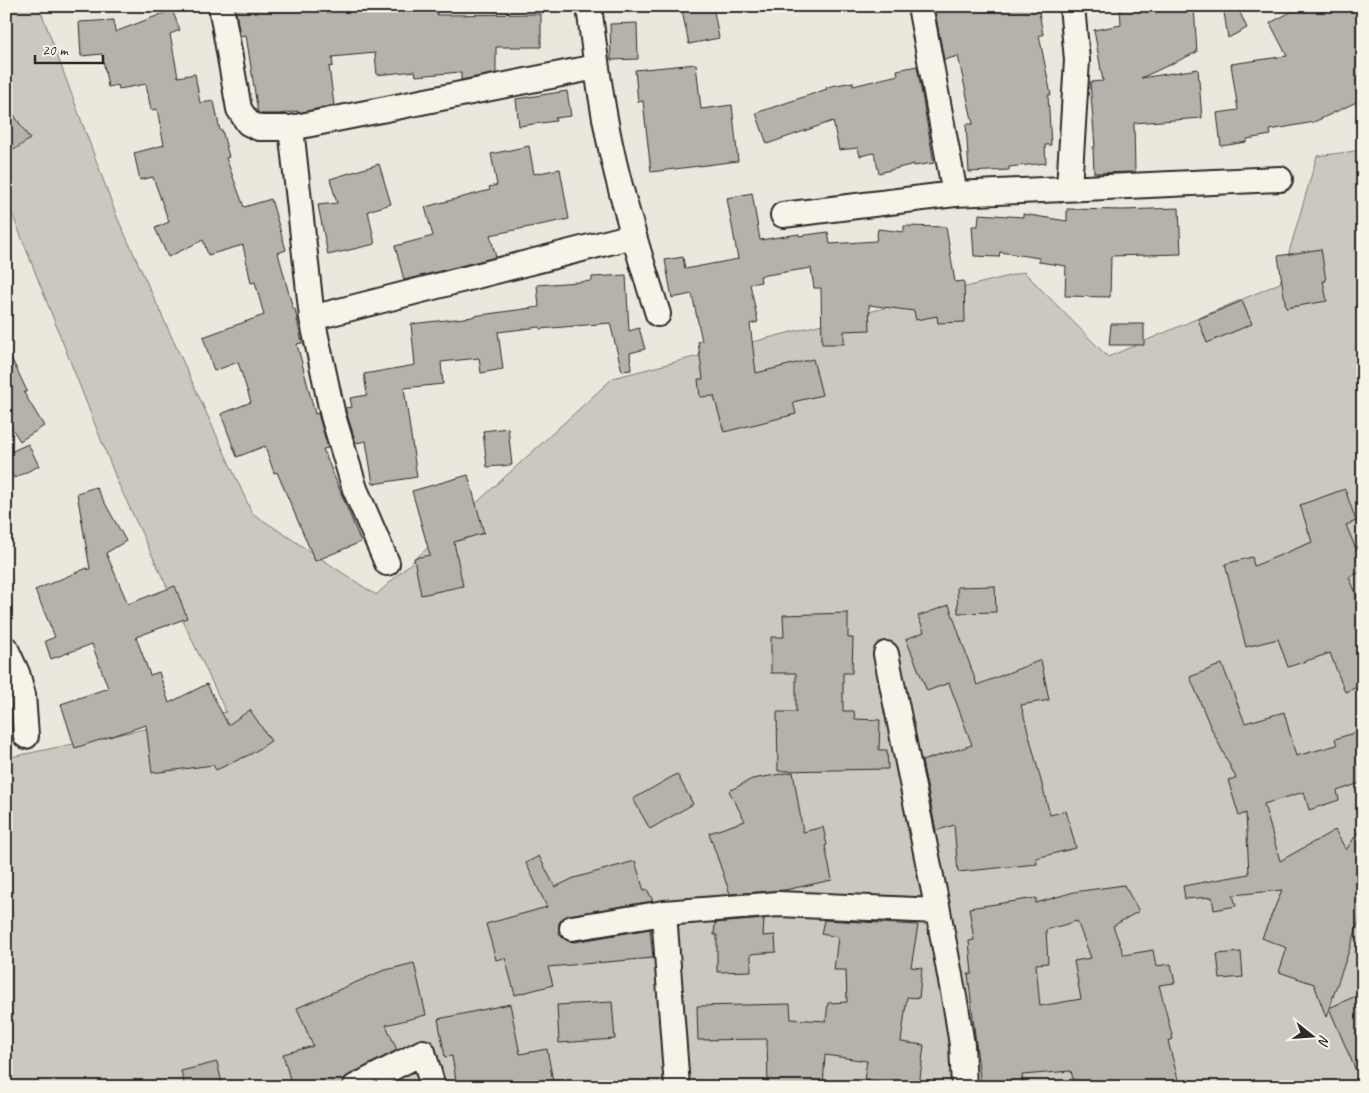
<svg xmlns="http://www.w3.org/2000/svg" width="1369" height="1093" font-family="Caveat,sans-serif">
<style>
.green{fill:#cbc8bf;stroke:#7b7a75}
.building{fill:#b5b2ab;stroke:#2b2b2b;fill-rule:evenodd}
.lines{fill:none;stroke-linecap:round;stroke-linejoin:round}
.street-casing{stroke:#2b2b2b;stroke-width:28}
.street{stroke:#f7f3e8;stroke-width:24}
</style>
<rect width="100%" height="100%" fill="#ebe7dd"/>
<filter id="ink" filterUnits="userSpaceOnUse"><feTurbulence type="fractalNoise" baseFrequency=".02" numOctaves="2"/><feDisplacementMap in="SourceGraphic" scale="10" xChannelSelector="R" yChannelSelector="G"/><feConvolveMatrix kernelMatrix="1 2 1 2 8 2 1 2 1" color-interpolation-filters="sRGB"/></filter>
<g filter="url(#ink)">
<path class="green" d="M 6,6 L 39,6 L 117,217 L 252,513 L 376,595 L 613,378 L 1024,272 L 1108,357 L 1280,283 L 1317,156 L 1363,150 L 1363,1087 L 6,1087 L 6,758 L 226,712 L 118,483 L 6,198 Z"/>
<path class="building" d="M 241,6 L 437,6 L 437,15 L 541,14 L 541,47 L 496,47 L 496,73 L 461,80 L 461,72 L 416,76 L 415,71 L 377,75 L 375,53 L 332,57 L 333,66 L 329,67 L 334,105 L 298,113 L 298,111 L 280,114 L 262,114 L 258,113 L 246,35 L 240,36 L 235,7 Z
M 681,6 L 713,6 L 719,38 L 689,44 Z
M 934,6 L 1038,6 L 1043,35 L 1039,35 L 1051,95 L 1048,95 L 1051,145 L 1045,145 L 1046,163 L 1009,167 L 1009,170 L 969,172 L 966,124 L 973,124 L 958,56 L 944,60 Z
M 1120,6 L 1194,6 L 1197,52 L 1141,78 L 1198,69 L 1202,118 L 1134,123 L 1135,172 L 1094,173 L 1093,147 L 1095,147 L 1090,82 L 1103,81 L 1094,30 L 1121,25 Z
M 1223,6 L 1237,6 L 1247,28 L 1228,38 Z
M 1302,6 L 1363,6 L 1363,99 L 1314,122 L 1270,130 L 1271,135 L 1247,139 L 1247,142 L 1221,146 L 1217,113 L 1238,110 L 1231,64 L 1287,56 L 1270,23 Z
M 172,10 L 180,30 L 170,34 L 178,77 L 195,74 L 200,103 L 214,101 L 220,131 L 222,130 L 229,157 L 226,158 L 244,207 L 271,199 L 286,250 L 278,253 L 293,309 L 295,309 L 302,343 L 297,344 L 315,414 L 318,413 L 328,448 L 323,449 L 361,542 L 315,561 L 277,472 L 274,473 L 265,446 L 237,457 L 221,414 L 251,402 L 238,362 L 214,371 L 203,337 L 264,315 L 255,282 L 251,283 L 243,245 L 208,255 L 203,240 L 168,257 L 155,228 L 169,222 L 153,177 L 140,180 L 134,153 L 164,145 L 157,109 L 151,110 L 146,84 L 119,89 L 118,85 L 108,87 L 102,54 L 81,56 L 79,22 L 114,20 L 115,32 Z
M 637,23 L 638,59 L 611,60 L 610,24 Z
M 696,64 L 701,109 L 732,105 L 738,161 L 651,172 L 643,101 L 638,102 L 635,70 Z
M 917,66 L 934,163 L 914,166 L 914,164 L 879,173 L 874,153 L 860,156 L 858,148 L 839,150 L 833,121 L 767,144 L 756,113 L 827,89 L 826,87 L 853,82 L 853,86 L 898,75 L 897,70 Z
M 567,91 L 571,116 L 555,118 L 556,121 L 519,126 L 516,99 Z
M 6,103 L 30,139 L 6,155 Z
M 529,146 L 534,174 L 560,169 L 569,219 L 490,235 L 496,257 L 404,280 L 395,246 L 433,236 L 425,207 L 490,190 L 489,187 L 497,185 L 491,154 Z
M 379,164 L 391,204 L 368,211 L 375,244 L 328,255 L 318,205 L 337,203 L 330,179 Z
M 752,193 L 760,240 L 799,234 L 799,236 L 828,232 L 830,244 L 876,241 L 878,229 L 904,232 L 904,226 L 946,227 L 955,282 L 964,281 L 965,322 L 938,323 L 937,316 L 916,320 L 914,311 L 869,305 L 870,330 L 844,331 L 844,344 L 822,344 L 821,288 L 814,288 L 811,268 L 760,276 L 761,282 L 750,284 L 758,322 L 750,324 L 756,373 L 813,359 L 822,395 L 793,402 L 796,414 L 724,432 L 714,396 L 700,397 L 698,379 L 703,379 L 698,342 L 702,341 L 692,294 L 672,298 L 665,260 L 683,257 L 685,269 L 738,259 L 727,198 Z
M 1179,208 L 1181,254 L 1111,256 L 1110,297 L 1065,296 L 1066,266 L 1039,262 L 1039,258 L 1000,252 L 999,257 L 974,256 L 972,226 L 978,226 L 979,214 L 1023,217 L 1023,214 L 1067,221 L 1067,209 L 1123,210 Z
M 1321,249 L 1326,281 L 1323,281 L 1327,301 L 1286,308 L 1278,256 Z
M 626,275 L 629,331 L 639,328 L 645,349 L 630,353 L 631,370 L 622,371 L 610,323 L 540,329 L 540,327 L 498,332 L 503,369 L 481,373 L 479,358 L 441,362 L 443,384 L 404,388 L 417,477 L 373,484 L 366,441 L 356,443 L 345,408 L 352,407 L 350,398 L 367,395 L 364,374 L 415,365 L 411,324 L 473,317 L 473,316 L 539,307 L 537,285 L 592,281 L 592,277 Z
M 1242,301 L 1252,324 L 1207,343 L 1198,319 Z
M 1111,324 L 1144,324 L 1144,345 L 1109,345 Z
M 6,347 L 27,391 L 24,393 L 44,426 L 20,441 L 6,419 Z
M 508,428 L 512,465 L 487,467 L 483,431 Z
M 28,444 L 39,466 L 14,478 L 6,462 L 6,454 Z
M 468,475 L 484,533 L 454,542 L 463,586 L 421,595 L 414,558 L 430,555 L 412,491 Z
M 96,487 L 126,541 L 106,553 L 128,604 L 175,586 L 187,618 L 136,637 L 150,675 L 159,672 L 169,703 L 207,684 L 228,725 L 250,710 L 271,741 L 251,754 L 216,770 L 213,765 L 152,773 L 146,725 L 75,748 L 61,704 L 108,688 L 92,644 L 51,659 L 45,641 L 55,637 L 35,590 L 87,568 L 88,570 L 90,569 L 77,493 Z
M 1345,489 L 1356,521 L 1346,525 L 1363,566 L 1363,571 L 1349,577 L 1363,609 L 1363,685 L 1345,692 L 1330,653 L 1288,667 L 1278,639 L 1246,647 L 1225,564 L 1252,557 L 1254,566 L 1312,542 L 1300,505 Z
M 995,586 L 996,612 L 958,613 L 957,587 Z
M 949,605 L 977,685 L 1041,660 L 1049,700 L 1021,705 L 1050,815 L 1066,811 L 1076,848 L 1036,858 L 1037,864 L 958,872 L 954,825 L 936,831 L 922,761 L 972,745 L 949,683 L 927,691 L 906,639 L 924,632 L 918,616 Z
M 848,613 L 848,638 L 853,638 L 852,673 L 843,673 L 843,711 L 854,711 L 855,719 L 880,720 L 879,750 L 887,750 L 888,769 L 778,771 L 777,712 L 796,712 L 796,673 L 771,673 L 771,637 L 784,637 L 783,615 Z
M 1222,664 L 1245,723 L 1284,712 L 1296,756 L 1337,745 L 1335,739 L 1363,730 L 1363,782 L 1337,791 L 1339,800 L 1309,810 L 1304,792 L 1264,804 L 1280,861 L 1335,830 L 1346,850 L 1363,825 L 1363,910 L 1326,1017 L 1314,984 L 1279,972 L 1287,948 L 1262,938 L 1282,890 L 1233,895 L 1236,906 L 1214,910 L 1212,897 L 1185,899 L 1183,886 L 1249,874 L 1246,813 L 1239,816 L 1228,780 L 1236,778 L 1210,726 L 1190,677 Z
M 793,772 L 803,832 L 823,827 L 827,845 L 825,846 L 832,880 L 785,890 L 730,894 L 709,833 L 745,821 L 729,791 L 752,779 Z
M 677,774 L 693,804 L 650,829 L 633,799 Z
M 539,856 L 555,887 L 574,878 L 635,861 L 644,891 L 647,889 L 653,901 L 569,915 L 563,918 L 559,923 L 559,931 L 562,937 L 568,941 L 574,942 L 650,929 L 653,958 L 548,967 L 553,985 L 515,995 L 505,958 L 496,960 L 486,924 L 547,907 L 526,863 Z
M 1124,885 L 1139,911 L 1113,926 L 1124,955 L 1153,950 L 1156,966 L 1171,964 L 1175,983 L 1159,985 L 1173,1039 L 1168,1041 L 1180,1087 L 1075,1087 L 1071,1071 L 1022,1075 L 1023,1087 L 981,1087 L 968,974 L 972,974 L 969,941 L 974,940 L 969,908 L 1036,898 L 1036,903 L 1074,892 ZM 1077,921 L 1091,958 L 1074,961 L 1081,999 L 1040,1006 L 1036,964 L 1048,963 L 1046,930 Z
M 764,919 L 763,936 L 775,935 L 776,952 L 751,954 L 751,971 L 717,972 L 717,935 L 714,935 L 715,923 Z
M 824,920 L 918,925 L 911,967 L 922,968 L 919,998 L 907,997 L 901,1042 L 924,1045 L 919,1087 L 882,1087 L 883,1083 L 864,1080 L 867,1061 L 825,1055 L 823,1087 L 768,1087 L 767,1039 L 698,1040 L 697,1006 L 790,1004 L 791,1019 L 826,1021 L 828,1003 L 847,1002 L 846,970 L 834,970 L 838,937 L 821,934 Z
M 1241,952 L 1243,977 L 1220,979 L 1217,954 Z
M 414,963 L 426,1015 L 386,1025 L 397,1050 L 349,1075 L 343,1080 L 341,1087 L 292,1087 L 283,1054 L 313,1046 L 297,1008 L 382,971 Z
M 1358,995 L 1363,1006 L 1362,1085 L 1329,1008 Z
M 612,1002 L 615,1039 L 559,1043 L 557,1005 Z
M 510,1004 L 520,1054 L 547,1049 L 554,1087 L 501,1087 L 500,1084 L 482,1087 L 457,1087 L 452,1056 L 445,1057 L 438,1019 Z
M 217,1062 L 223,1087 L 185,1087 L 181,1071 Z"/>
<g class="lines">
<g class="street-casing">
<path id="street" d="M 221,6 L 239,109 L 248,123 L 259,128 L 291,128 L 596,67
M 589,6 C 595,55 601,104 612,153 C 624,207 641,261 658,314
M 920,6 L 955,194
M 291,128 L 312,318 L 333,416 L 355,489 L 387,563
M 1069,188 L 1077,60 L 1072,6
M 783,215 L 955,194 L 1280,179
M 312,318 L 633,236
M 6,649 L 17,673 L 23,695 L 26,736
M 886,654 L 938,911 L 957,1013 L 962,1045 L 964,1087
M 664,913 L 677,1087
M 572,928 L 664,913 L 779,904 L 938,911
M 355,1087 L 423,1052 L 433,1087"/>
</g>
<use href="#street" class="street"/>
</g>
</g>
<rect width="1369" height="1093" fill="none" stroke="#f7f3e8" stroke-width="25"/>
<rect x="12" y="12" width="1344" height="1068" fill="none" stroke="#2b2b2b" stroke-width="2" filter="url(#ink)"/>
<g transform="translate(1312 1036) rotate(107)" stroke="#f7f3e8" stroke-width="4" paint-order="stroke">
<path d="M0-4L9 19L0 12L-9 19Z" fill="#2b2b2b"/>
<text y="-8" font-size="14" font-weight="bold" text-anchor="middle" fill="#2b2b2b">N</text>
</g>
<path d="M35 55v8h68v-8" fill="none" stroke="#2b2b2b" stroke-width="2.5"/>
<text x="42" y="55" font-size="15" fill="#2b2b2b" stroke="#f7f3e8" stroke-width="4" paint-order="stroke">20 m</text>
</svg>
